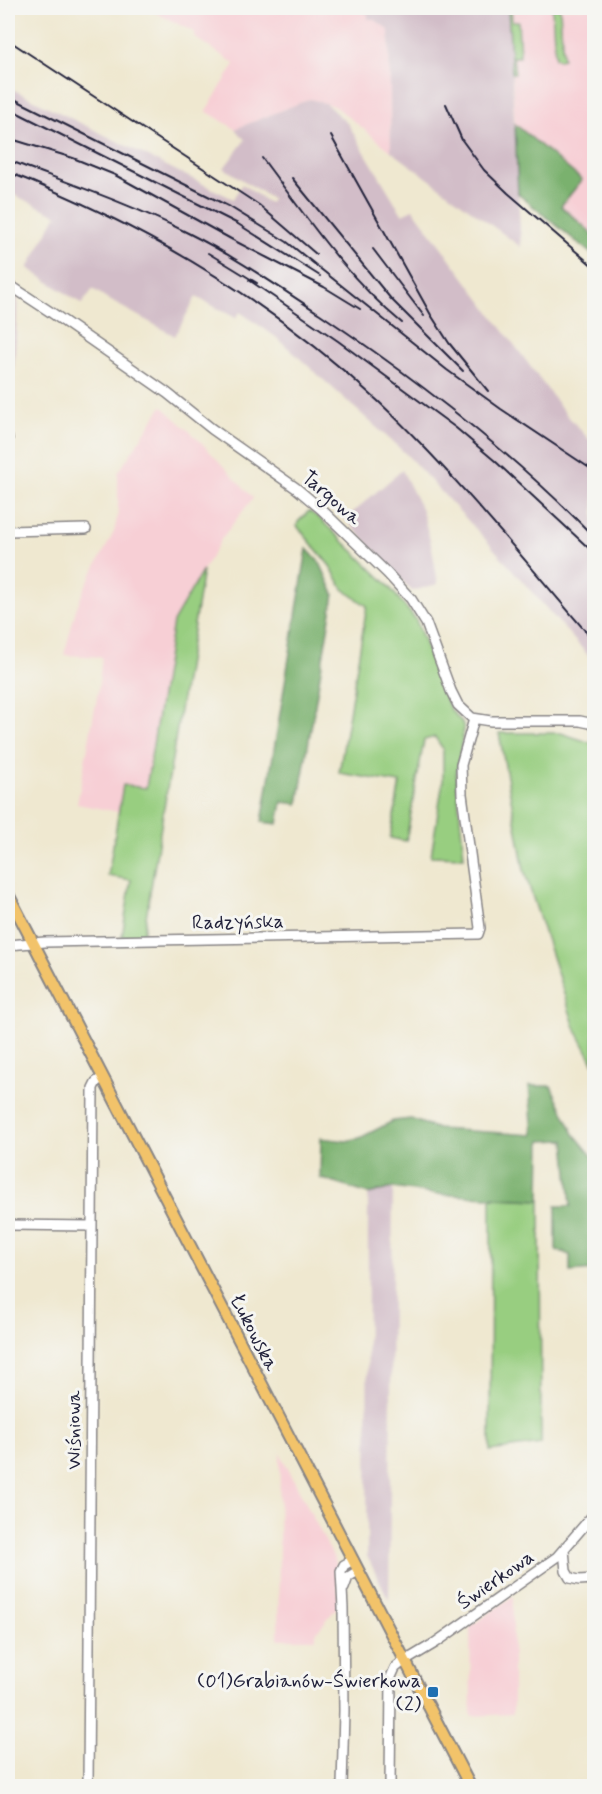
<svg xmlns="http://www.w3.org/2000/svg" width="602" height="1794" font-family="Mynerve,sans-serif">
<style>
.built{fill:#f7cfd5}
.industrial{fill:#d2bdc8}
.green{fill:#98ce80;stroke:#5d785e;stroke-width:1.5}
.forest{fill:#7ab16e;stroke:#4e6a54;stroke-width:1.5}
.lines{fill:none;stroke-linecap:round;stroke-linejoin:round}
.minor-casing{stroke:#888586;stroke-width:12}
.major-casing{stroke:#888586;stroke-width:14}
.minor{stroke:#fff;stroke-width:9}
.major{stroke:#f2c36a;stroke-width:10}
.rail{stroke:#22223b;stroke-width:2}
.poi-dot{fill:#1f6fb2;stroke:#f6f6f2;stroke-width:2}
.labels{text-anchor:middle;stroke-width:6;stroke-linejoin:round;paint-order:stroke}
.street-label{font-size:20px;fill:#22223b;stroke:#f6f6f2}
.poi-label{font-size:20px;fill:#22223b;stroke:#f6f6f2;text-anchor:end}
</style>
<rect width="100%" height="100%" fill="#f6f6f2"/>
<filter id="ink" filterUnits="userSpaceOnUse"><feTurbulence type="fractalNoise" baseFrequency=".0167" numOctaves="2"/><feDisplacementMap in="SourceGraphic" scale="12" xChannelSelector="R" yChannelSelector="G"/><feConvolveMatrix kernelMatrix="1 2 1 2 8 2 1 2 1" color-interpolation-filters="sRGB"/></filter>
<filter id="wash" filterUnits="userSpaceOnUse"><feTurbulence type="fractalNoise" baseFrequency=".008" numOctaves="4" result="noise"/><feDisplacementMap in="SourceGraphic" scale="24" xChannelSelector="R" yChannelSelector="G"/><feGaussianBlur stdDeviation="1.35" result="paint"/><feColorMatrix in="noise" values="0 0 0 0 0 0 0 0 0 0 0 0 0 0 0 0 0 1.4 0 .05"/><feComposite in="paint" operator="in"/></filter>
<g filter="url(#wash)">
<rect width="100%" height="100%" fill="#efe8d0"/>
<path class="built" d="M 146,8 L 359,8 L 368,14 L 368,19 L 374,19 L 389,30 L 391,151 L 336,107 L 325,103 L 310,99 L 235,129 L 206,111 L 235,64 L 194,37 L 194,32 Z
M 508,8 L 594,8 L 594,235 L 560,206 L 582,180 L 515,124 Z
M 162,406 L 199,440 L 253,498 L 222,538 L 173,622 L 146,788 L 123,785 L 119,812 L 77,804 L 98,692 L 102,657 L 64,655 L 76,609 L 84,589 L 114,532 L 118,514 L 118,473 Z
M 280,1453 L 336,1562 L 338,1581 L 338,1606 L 316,1633 L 316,1639 L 278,1639 Z
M 513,1596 L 513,1714 L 471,1716 L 470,1627 Z"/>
<path class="industrial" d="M 359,8 L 508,8 L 521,247 L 391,151 L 389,30 L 374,19 L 368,19 L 368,14 Z
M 8,87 L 233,199 L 242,184 L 269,203 L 272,199 L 224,168 L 245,140 L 235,129 L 310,99 L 325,103 L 348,124 L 402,214 L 413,209 L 565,413 L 594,445 L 594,662 L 486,540 L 406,454 L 276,337 L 240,312 L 236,318 L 196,297 L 175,336 L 111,301 L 93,289 L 82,304 L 28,268 L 56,216 L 61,217 L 8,192 Z
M 8,292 L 18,298 L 11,424 L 8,423 Z
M 402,470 L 422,510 L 432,548 L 438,584 L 412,591 L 345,519 Z
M 393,1188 L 389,1600 L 367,1556 L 368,1194 Z"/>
<path class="green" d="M 508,8 L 511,8 L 512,21 L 518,21 L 520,57 L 513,57 L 515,74 L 512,74 Z
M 552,8 L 558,8 L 560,9 L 563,59 L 559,60 L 555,58 Z
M 309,511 L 320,519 L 386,583 L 416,620 L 450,709 L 461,721 L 464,728 L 456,775 L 464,857 L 431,856 L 443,781 L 443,749 L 435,737 L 424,740 L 406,841 L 390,838 L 400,783 L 339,773 L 367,606 L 343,589 L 330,566 L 297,526 L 298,522 Z
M 203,570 L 143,936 L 122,937 L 131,880 L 108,876 L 123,785 L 146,788 L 173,622 Z
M 499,733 L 561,733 L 594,744 L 594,1064 L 575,1028 L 524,870 Z
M 491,1198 L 540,1200 L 541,1444 L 490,1451 Z"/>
<path class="forest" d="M 515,124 L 582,180 L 561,206 L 594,235 L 594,256 L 518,194 Z
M 307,549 L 320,563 L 334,594 L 298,804 L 282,802 L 278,824 L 262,822 Z
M 529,1086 L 551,1086 L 574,1134 L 594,1158 L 594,1270 L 570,1272 L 570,1255 L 556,1250 L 556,1206 L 571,1206 L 565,1140 L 541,1141 L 540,1200 L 434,1194 L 393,1188 L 368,1194 L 320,1178 L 321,1138 L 346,1141 L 360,1138 L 393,1121 L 411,1119 L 438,1129 L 533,1135 Z"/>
</g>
<g filter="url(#ink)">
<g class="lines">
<g class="minor-casing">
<path id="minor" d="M 8,284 L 52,313 L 167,393 L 212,429 L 296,488 L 321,509 L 387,573 L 411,599 L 426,623 L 451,691 L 458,705 L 472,718 L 491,721 L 580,721 L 594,724
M 8,444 L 8,438
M 8,531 L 86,529
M 8,945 L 45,942 L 478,934 L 480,928 L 462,794 L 461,765 L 474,719
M 8,1225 L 92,1226
M 564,1550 L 566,1571 L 570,1578 L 579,1580 L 594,1579
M 344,1588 L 348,1577 L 358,1571
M 88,1786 L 93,1088 L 96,1082 L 102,1078
M 342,1786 L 344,1711 L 343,1608 L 341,1571 L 344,1565 L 353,1560
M 390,1786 L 391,1677 L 395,1668 L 400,1664 L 435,1643 L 557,1557 L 594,1514"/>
</g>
<g class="major-casing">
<path id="major" d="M 8,894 L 470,1786"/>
</g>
<use href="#minor" class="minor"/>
<use href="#major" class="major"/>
<path class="rail" d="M 8,40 L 259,205 L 316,254
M 8,96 L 230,207 L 287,242 L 447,370 L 501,409 L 594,471
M 446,104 L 462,140 L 484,170 L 508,193 L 594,267
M 8,108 L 238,224 L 320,276
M 331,136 L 431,315 L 449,343 L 488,391
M 8,138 L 73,158 L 115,175 L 231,239 L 324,287 L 360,309
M 262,158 C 305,215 346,277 402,323
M 8,160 C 68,183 131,204 188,233 C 234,256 277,286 320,314 C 418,380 512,452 594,537
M 8,172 C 146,226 270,300 379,402 C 457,476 524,560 594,641
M 292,178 L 391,299 L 463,371
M 373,249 L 424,316
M 208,253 L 257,283
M 249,280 L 338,341 L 456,428 L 495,461 L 594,553"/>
</g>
</g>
<rect class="poi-dot" x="427" y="1686" width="12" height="12" rx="3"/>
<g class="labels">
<g class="street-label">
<text transform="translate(332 497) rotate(41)" y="7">Targowa</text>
<text transform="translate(238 921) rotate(-1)" y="7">Radzyńska</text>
<text transform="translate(255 1332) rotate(63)" y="7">Łukowska</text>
<text transform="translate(73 1430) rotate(-90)" y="7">Wiśniowa</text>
<text transform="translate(495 1579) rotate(-35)" y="7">Świerkowa</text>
</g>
<g class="poi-label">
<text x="421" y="1687">(01)Grabianów-Świerkowa<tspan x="421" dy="23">(2)</tspan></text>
</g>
</g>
<rect width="602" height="1794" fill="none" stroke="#f6f6f2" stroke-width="30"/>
</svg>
